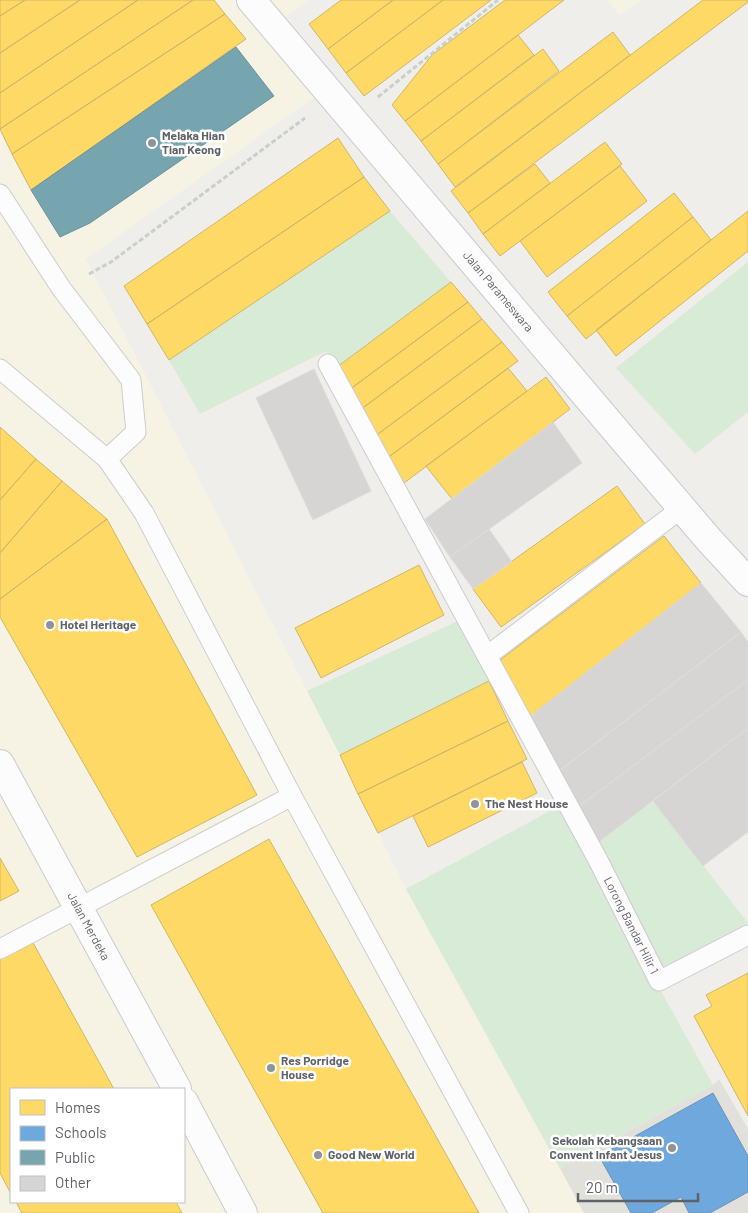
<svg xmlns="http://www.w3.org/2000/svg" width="748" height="1213" font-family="Barlow,sans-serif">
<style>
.commercial{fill:#f7f3e4;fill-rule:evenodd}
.education{fill:#e2e0da}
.green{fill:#d8ebd6}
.homes{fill:#ffd966;stroke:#cfb667}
.schools{fill:#6fa8dc;stroke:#6a93b9}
.public{fill:#76a5af;stroke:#6f919a}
.building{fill:#d6d5d3;stroke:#deddd9}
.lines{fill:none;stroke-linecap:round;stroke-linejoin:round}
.service-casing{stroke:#cbcccc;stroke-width:21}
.secondary-casing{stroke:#cacacb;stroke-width:30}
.path{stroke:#cacfcc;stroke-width:3;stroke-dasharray:5 2.5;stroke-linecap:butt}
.service{stroke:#fdfcfc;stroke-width:19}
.secondary{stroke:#fdfcfc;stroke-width:28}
.poi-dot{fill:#919496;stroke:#fff;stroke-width:2}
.labels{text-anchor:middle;stroke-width:5;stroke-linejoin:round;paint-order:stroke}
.poi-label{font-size:12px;font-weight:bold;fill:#5f6368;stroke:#fff;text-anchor:start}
.street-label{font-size:12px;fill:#5f6368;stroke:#fff}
</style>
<rect width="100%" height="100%" fill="#efeeea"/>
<path class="commercial" d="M 0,0 L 309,0 L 268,29 L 320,93 L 86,259 L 340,755 L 406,889 L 584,1213 L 0,1213 ZM 11,1089 L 184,1089 L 184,1202 L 11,1202 Z
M 608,0 L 642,0 L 619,15 Z"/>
<path class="education" d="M 719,1079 L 748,1129 L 748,1213 L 584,1213 L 560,1168 L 713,1085 Z"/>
<path class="green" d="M 390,211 L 451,282 L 337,367 L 326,351 L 200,414 L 169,360 Z
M 748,262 L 748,412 L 695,454 L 616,368 Z
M 460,620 L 489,681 L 340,755 L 307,691 Z
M 653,801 L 748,923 L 664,969 L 595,845 Z
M 559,806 L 713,1085 L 560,1168 L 406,889 Z"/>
<path class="homes" d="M 0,0 L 25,0 L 0,16 Z
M 25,0 L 80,0 L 0,53 L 0,16 Z
M 80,0 L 138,0 L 0,93 L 0,53 Z
M 138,0 L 193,0 L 0,129 L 0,93 Z
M 193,0 L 214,0 L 225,14 L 12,154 L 0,129 Z
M 341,0 L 393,0 L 328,49 L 309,24 Z
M 393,0 L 443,0 L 346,73 L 328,49 Z
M 443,0 L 491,0 L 364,96 L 346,73 Z
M 505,0 L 564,0 L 405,121 L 392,105 L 432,55 Z
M 703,0 L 748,0 L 748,2 L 468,213 L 451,191 Z
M 225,14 L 246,39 L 31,190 L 12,154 Z
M 613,32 L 630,55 L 455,187 L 438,164 Z
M 518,35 L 534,55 L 421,141 L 405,121 Z
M 543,49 L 559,71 L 438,164 L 421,141 Z
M 338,138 L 364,177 L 147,324 L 124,286 Z
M 605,142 L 622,164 L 500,256 L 483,234 Z
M 535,164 L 550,183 L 483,234 L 468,213 Z
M 620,166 L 647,201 L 547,277 L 520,241 Z
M 364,177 L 390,211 L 169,360 L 147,324 Z
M 674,193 L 693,217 L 567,316 L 548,292 Z
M 748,211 L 748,251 L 616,356 L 596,330 Z
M 693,217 L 711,240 L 586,339 L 567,316 Z
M 451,282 L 468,302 L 349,390 L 337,367 Z
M 468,302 L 482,319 L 360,410 L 349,390 Z
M 482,319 L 502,342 L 374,437 L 360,410 Z
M 502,342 L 518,361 L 386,459 L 374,437 Z
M 508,368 L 527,391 L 400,486 L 386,459 Z
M 546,377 L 570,409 L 452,499 L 426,466 Z
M 0,427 L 36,459 L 0,500 Z
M 36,459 L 62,481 L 0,553 L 0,500 Z
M 62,481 L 107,519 L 0,599 L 0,553 Z
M 617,486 L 645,524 L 501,627 L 473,589 Z
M 107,519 L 257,795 L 137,857 L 0,617 L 0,599 Z
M 664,536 L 701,583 L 528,718 L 500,660 Z
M 419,565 L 444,615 L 321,678 L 295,628 Z
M 489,681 L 508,721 L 358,794 L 340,755 Z
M 508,721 L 527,759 L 378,833 L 358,794 Z
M 522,762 L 537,793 L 428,847 L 413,816 Z
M 269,839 L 479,1213 L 323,1213 L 151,905 Z
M 0,858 L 19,891 L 0,901 Z
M 32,941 L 114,1089 L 11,1089 L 11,1194 L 0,1173 L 0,958 Z
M 748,973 L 748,1116 L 694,1016 L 712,1006 L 706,995 Z
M 16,1202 L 176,1202 L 182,1213 L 22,1213 Z"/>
<path class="schools" d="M 713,1093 L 748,1156 L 748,1192 L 710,1213 L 689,1213 L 681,1197 L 652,1213 L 631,1213 L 599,1156 Z"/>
<path class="public" d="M 236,47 L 274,96 L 90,223 L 60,237 L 31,190 Z"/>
<path class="building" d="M 314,369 L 371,491 L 313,520 L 256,398 Z
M 553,422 L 582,463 L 450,557 L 425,519 Z
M 489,529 L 512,562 L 473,589 L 450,557 Z
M 701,583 L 741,632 L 558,772 L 528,718 Z
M 741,632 L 748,642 L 748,680 L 577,808 L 558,772 Z
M 748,680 L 748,728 L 595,845 L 577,808 Z
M 748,728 L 748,832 L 703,866 L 653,801 Z"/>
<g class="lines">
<g class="service-casing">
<g id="service">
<path d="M 0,194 L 61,288 L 131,380 L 136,432 L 107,459"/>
<path id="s1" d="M 328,364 L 598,860 L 659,981 L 748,935"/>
<path d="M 0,369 L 107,459 L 144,513 L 292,796 L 519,1213"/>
<path d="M 487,656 L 682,508"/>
<path d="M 0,949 L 292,796"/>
</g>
</g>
<g class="secondary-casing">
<g id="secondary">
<path id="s2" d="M 251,0 L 617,432 L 710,541 L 748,582"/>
<path id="s3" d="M 0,764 L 177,1089"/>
<path d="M 184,1102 L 243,1213"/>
</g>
</g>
<path class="path" d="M 378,97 L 498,0
M 89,274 L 111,262 L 305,118"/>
<use href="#service" class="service"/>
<use href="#secondary" class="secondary"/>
</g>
<g class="poi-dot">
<circle cx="152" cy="143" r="5"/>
<circle cx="50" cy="625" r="5"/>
<circle cx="475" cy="804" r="5"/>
<circle cx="271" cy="1068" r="5"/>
<circle cx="672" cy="1148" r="5"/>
<circle cx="318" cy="1155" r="5"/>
</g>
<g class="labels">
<g class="poi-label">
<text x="162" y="140">Melaka Hian<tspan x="162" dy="14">Tian Keong</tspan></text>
<text x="60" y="629">Hotel Heritage</text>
<text x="485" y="808">The Nest House</text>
<text x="281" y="1065">Res Porridge<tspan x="281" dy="14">House</tspan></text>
<text x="662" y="1145" text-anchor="end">Sekolah Kebangsaan<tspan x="662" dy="14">Convent Infant Jesus</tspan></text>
<text x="328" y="1159">Good New World</text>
</g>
<g class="street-label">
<text dy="4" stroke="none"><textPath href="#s2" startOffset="382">Jalan Parameswara</textPath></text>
<text dy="4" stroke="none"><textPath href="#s1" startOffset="638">Lorong Bandar Hilir 1</textPath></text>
<text dy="4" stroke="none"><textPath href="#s3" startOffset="185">Jalan Merdeka</textPath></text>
</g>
</g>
<rect x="10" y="1088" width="175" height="115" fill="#ffffff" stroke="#bfc1c3"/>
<rect x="20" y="1100" width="25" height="15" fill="#ffd966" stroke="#bfc1c3"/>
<text x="55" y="1113" font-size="15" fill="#5f6368">Homes</text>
<rect x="20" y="1126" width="25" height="15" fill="#6fa8dc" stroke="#bfc1c3"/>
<text x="55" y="1138" font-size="15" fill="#5f6368">Schools</text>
<rect x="20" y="1150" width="25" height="15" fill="#76a5af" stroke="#bfc1c3"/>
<text x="55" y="1163" font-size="15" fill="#5f6368">Public</text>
<rect x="20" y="1176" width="25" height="15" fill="#d6d5d3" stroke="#bfc1c3"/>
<text x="55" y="1188" font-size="15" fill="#5f6368">Other</text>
<path d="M578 1193v8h120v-8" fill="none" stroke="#5f6368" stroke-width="2.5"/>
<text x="586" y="1193" font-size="15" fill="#5f6368" stroke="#ffffff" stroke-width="4" paint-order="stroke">20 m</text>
</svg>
